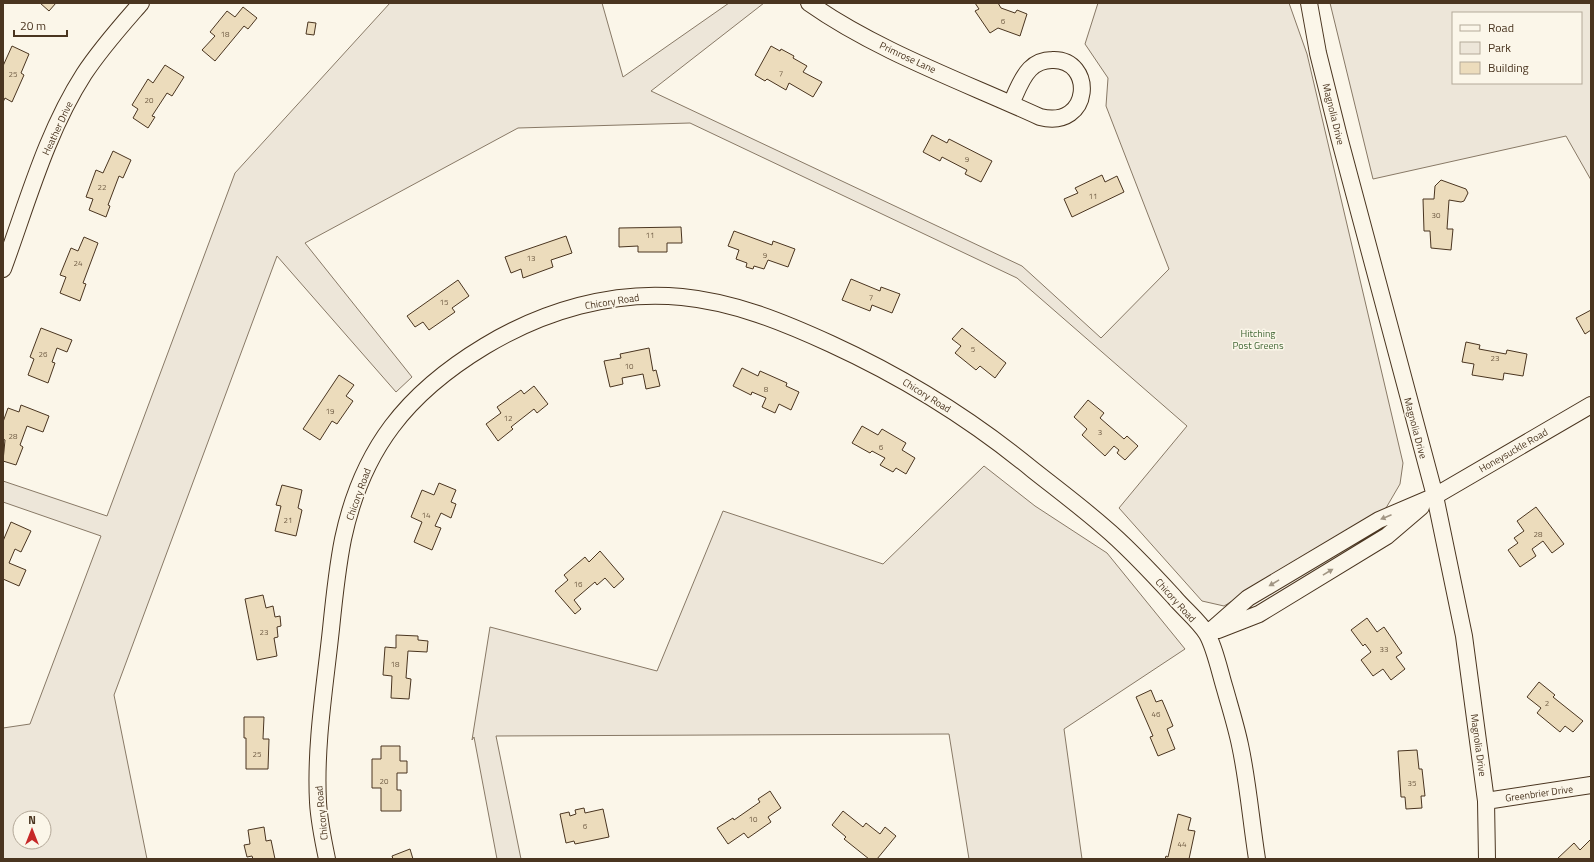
<svg xmlns="http://www.w3.org/2000/svg" width="1594" height="862" font-family="'Titillium Web',sans-serif">
<style>
.green{fill:#ede6d9;stroke:#887966;fill-rule:evenodd}
.building{fill:#ecdcbc;stroke:#4a3520}
.lines{fill:none;stroke-linecap:round;stroke-linejoin:round}
.minor-casing{stroke:#4a3520;stroke-width:18}
.minor{stroke:#fbf6e9;stroke-width:16}
.oneway{fill:#a29684}
.labels{text-anchor:middle;stroke-width:3;stroke-linejoin:round;paint-order:stroke}
.number-label{font-size:8px;fill:#725f47}
.street-label{font-size:10px;fill:#4a3520;stroke:#fbf6e9}
.park-label{font-size:10px;fill:#436837;stroke:#fbf6e9}
</style>
<rect width="100%" height="100%" fill="#fbf6e9"/>
<path class="green" d="M 390,3 L 602,3 L 623,77 L 729,3 L 764,3 L 651,91 L 1022,266 L 1101,338 L 1169,269 L 1106,106 L 1108,78 L 1085,44 L 1098,3 L 1289,3 L 1307,54 L 1403,463 L 1400,484 L 1386,508 L 1224,606 L 1202,601 L 1119,508 L 1187,426 L 1017,278 L 690,123 L 518,128 L 305,243 L 412,377 L 396,392 L 277,256 L 114,695 L 147,859 L 3,859 L 3,728 L 30,724 L 101,536 L 3,502 L 3,481 L 107,516 L 235,173 ZM 20,818 L 44,818 L 44,842 L 20,842 Z
M 1330,3 L 1591,3 L 1591,180 L 1566,136 L 1373,179 ZM 1453,13 L 1581,13 L 1581,83 L 1453,83 Z
M 984,466 L 1035,506 L 1107,553 L 1185,649 L 1064,729 L 1082,859 L 969,859 L 949,734 L 496,736 L 521,859 L 497,859 L 474,737 L 472,740 L 490,627 L 657,671 L 723,511 L 883,564 Z"/>
<path class="building" d="M 40,3 L 56,3 L 49,11 Z
M 975,3 L 998,3 L 1001,8 L 1015,13 L 1017,10 L 1027,14 L 1020,36 L 998,28 L 990,33 L 975,11 L 979,9 Z
M 243,7 L 257,18 L 248,29 L 244,26 L 215,61 L 202,50 L 215,36 L 210,32 L 227,11 L 235,17 Z
M 308,22 L 316,23 L 314,35 L 306,34 Z
M 12,46 L 29,54 L 21,73 L 24,75 L 12,102 L 5,98 L 3,102 L 3,66 Z
M 771,46 L 780,51 L 781,49 L 794,56 L 793,58 L 807,66 L 803,72 L 822,82 L 813,97 L 789,83 L 786,90 L 767,79 L 765,81 L 755,75 Z
M 165,65 L 184,77 L 172,96 L 167,93 L 152,116 L 155,117 L 148,128 L 133,118 L 138,109 L 132,105 L 148,79 L 153,83 Z
M 932,135 L 947,143 L 949,139 L 992,161 L 981,182 L 965,174 L 967,170 L 942,157 L 940,161 L 923,152 Z
M 113,151 L 131,160 L 123,178 L 119,176 L 108,205 L 110,206 L 106,217 L 89,210 L 93,199 L 86,197 L 96,170 L 103,173 Z
M 1102,175 L 1105,182 L 1117,176 L 1124,192 L 1072,217 L 1064,199 L 1078,193 L 1075,188 Z
M 1441,180 L 1466,189 L 1468,193 L 1464,201 L 1461,202 L 1449,200 L 1447,229 L 1453,229 L 1451,250 L 1431,248 L 1430,231 L 1424,231 L 1423,199 L 1434,199 L 1435,186 Z
M 681,227 L 682,243 L 667,243 L 667,252 L 638,252 L 638,246 L 619,247 L 619,228 Z
M 734,231 L 772,245 L 773,241 L 795,249 L 788,267 L 768,260 L 764,269 L 754,266 L 753,269 L 746,267 L 747,263 L 736,259 L 739,250 L 728,246 Z
M 566,236 L 572,253 L 551,260 L 553,267 L 523,278 L 521,269 L 511,273 L 505,257 Z
M 84,237 L 98,243 L 83,283 L 86,284 L 80,301 L 60,293 L 66,277 L 60,275 L 71,248 L 78,251 Z
M 851,279 L 880,291 L 881,287 L 900,294 L 892,313 L 872,305 L 870,311 L 842,300 Z
M 458,280 L 469,296 L 452,308 L 455,312 L 429,330 L 423,322 L 415,327 L 407,316 Z
M 1591,310 L 1591,330 L 1585,334 L 1576,318 Z
M 41,328 L 72,340 L 67,352 L 57,348 L 52,362 L 55,363 L 48,383 L 28,375 L 34,359 L 30,357 Z
M 962,328 L 1006,363 L 995,378 L 980,366 L 976,370 L 955,353 L 961,346 L 952,339 Z
M 1466,342 L 1480,345 L 1479,349 L 1506,354 L 1507,350 L 1527,354 L 1523,376 L 1504,373 L 1503,380 L 1472,375 L 1474,364 L 1462,362 Z
M 649,348 L 653,371 L 656,370 L 660,386 L 646,389 L 643,374 L 622,378 L 623,384 L 610,387 L 604,361 L 621,358 L 620,354 Z
M 742,368 L 758,376 L 760,371 L 787,383 L 786,386 L 799,392 L 791,410 L 779,404 L 775,413 L 762,407 L 766,398 L 752,392 L 751,395 L 733,386 Z
M 339,375 L 354,385 L 346,396 L 353,401 L 337,424 L 332,421 L 320,440 L 303,429 Z
M 534,386 L 548,404 L 537,413 L 534,409 L 511,427 L 513,429 L 498,441 L 486,424 L 501,413 L 497,407 L 521,390 L 524,394 Z
M 1088,400 L 1104,413 L 1100,418 L 1124,439 L 1127,436 L 1138,446 L 1125,460 L 1117,453 L 1119,450 L 1114,446 L 1105,456 L 1082,435 L 1087,429 L 1074,417 Z
M 21,405 L 49,416 L 43,432 L 27,426 L 20,445 L 23,447 L 16,465 L 3,461 L 5,440 L 3,439 L 3,422 L 8,408 L 19,412 Z
M 862,426 L 878,435 L 882,429 L 906,443 L 902,450 L 915,458 L 906,474 L 896,468 L 893,472 L 880,465 L 885,458 L 872,451 L 870,453 L 852,443 Z
M 439,483 L 456,490 L 451,502 L 456,504 L 451,518 L 441,513 L 435,526 L 441,528 L 432,550 L 414,542 L 422,522 L 411,517 L 422,490 L 434,495 Z
M 282,485 L 302,490 L 298,508 L 302,510 L 296,536 L 275,531 L 281,506 L 276,505 Z
M 1536,507 L 1564,544 L 1552,553 L 1543,541 L 1532,549 L 1536,556 L 1520,567 L 1508,550 L 1518,543 L 1514,538 L 1524,531 L 1517,521 Z
M 11,522 L 31,531 L 21,552 L 15,549 L 9,563 L 26,570 L 19,586 L 3,579 L 3,541 Z
M 600,551 L 624,579 L 614,588 L 605,578 L 597,585 L 595,582 L 574,600 L 581,609 L 575,614 L 555,591 L 568,580 L 564,575 L 585,557 L 589,562 Z
M 263,595 L 266,608 L 273,606 L 275,617 L 280,616 L 281,626 L 277,627 L 278,637 L 274,638 L 277,656 L 257,660 L 245,599 Z
M 1367,618 L 1377,632 L 1384,627 L 1402,653 L 1396,657 L 1405,669 L 1391,680 L 1383,669 L 1373,676 L 1361,660 L 1371,652 L 1365,644 L 1363,646 L 1351,630 Z
M 396,635 L 418,636 L 418,640 L 428,641 L 427,652 L 408,651 L 406,678 L 411,679 L 409,699 L 391,698 L 392,676 L 383,675 L 385,647 L 396,648 Z
M 1539,682 L 1555,695 L 1553,697 L 1583,721 L 1573,732 L 1565,726 L 1560,732 L 1537,713 L 1541,708 L 1527,697 Z
M 1151,690 L 1156,702 L 1162,700 L 1173,726 L 1167,729 L 1175,749 L 1158,756 L 1150,737 L 1153,736 L 1136,697 Z
M 244,717 L 264,717 L 263,739 L 269,739 L 268,769 L 246,769 L 246,738 L 244,738 Z
M 381,746 L 400,746 L 400,761 L 407,761 L 407,773 L 397,773 L 397,790 L 401,790 L 401,811 L 381,811 L 381,788 L 372,788 L 372,759 L 381,759 Z
M 1417,750 L 1419,769 L 1422,769 L 1425,796 L 1421,796 L 1422,808 L 1406,809 L 1405,797 L 1401,797 L 1398,751 Z
M 770,791 L 781,808 L 768,817 L 771,822 L 748,838 L 744,833 L 728,844 L 717,828 L 733,818 L 734,820 L 760,802 L 758,799 Z
M 584,808 L 585,813 L 603,809 L 609,837 L 575,844 L 574,841 L 566,843 L 560,814 L 569,812 L 570,816 L 576,814 L 575,810 Z
M 843,811 L 863,827 L 866,823 L 880,834 L 885,827 L 896,836 L 877,859 L 869,859 L 844,839 L 846,837 L 832,825 Z
M 1178,814 L 1191,818 L 1188,830 L 1195,831 L 1189,859 L 1165,859 L 1166,856 L 1168,857 Z
M 264,827 L 266,841 L 271,840 L 275,859 L 253,859 L 252,856 L 247,857 L 244,845 L 250,844 L 248,830 Z
M 1591,839 L 1591,859 L 1557,859 L 1574,843 L 1580,850 Z
M 410,849 L 413,859 L 393,859 L 392,856 Z"/>
<g class="lines">
<g class="minor-casing">
<path id="minor" d="M 809,3 C 877,51 964,82 1040,117 C 1092,130 1095,58 1052,60 C 1044,60 1036,63 1030,69 C 1021,78 1016,93 1011,104
M 1309,3 L 1318,53 L 1339,137 L 1435,496 L 1464,636 L 1486,801 L 1487,859
M 3,269 C 27,204 46,133 84,74 C 101,48 121,26 141,3
M 1218,630 L 1259,614 L 1387,536 L 1421,507
M 1207,634 L 1248,598 L 1379,520 L 1435,496 L 1591,405
M 1486,801 L 1591,785
M 327,859 C 323,840 319,821 318,802 C 315,745 325,686 331,629 C 334,599 337,569 343,539 C 362,449 407,393 485,346 C 543,311 613,290 682,297 C 734,302 783,322 831,344 C 903,377 971,419 1033,470 C 1057,489 1081,507 1104,527 C 1129,548 1152,573 1174,597 C 1184,609 1199,621 1207,634 C 1215,648 1220,673 1225,689 C 1230,707 1236,726 1240,745 C 1248,782 1251,821 1257,859"/>
</g>
<use href="#minor" class="minor"/>
</g>
<defs><path id="oneway-solid" d="M-6-.8H1V-3.2L6.5 0L1 3.2V.8H-6Z"/></defs>
<g class="oneway">
<use href="#oneway-solid" transform="translate(1386 517) rotate(157)"/>
<use href="#oneway-solid" transform="translate(1328 572) rotate(-31)"/>
<use href="#oneway-solid" transform="translate(1274 583) rotate(149)"/>
</g>
<g class="labels">
<g class="number-label">
<text x="1003" y="24">6</text>
<text x="225" y="37">18</text>
<text x="781" y="76">7</text>
<text x="13" y="77">25</text>
<text x="149" y="103">20</text>
<text x="967" y="162">9</text>
<text x="102" y="190">22</text>
<text x="1093" y="199">11</text>
<text x="1436" y="218">30</text>
<text x="650" y="238">11</text>
<text x="765" y="258">9</text>
<text x="531" y="261">13</text>
<text x="78" y="266">24</text>
<text x="871" y="300">7</text>
<text x="444" y="305">15</text>
<text x="973" y="352">5</text>
<text x="43" y="357">26</text>
<text x="1495" y="361">23</text>
<text x="629" y="369">10</text>
<text x="766" y="392">8</text>
<text x="330" y="414">19</text>
<text x="508" y="421">12</text>
<text x="1100" y="435">3</text>
<text x="13" y="439">28</text>
<text x="881" y="450">6</text>
<text x="426" y="518">14</text>
<text x="288" y="523">21</text>
<text x="1538" y="537">28</text>
<text x="578" y="587">16</text>
<text x="264" y="635">23</text>
<text x="1384" y="652">33</text>
<text x="395" y="667">18</text>
<text x="1547" y="706">2</text>
<text x="1156" y="717">46</text>
<text x="257" y="757">25</text>
<text x="384" y="784">20</text>
<text x="1412" y="786">35</text>
<text x="753" y="822">10</text>
<text x="585" y="829">6</text>
<text x="1182" y="847">44</text>
</g>
<g class="street-label">
<text transform="translate(908 57) rotate(25)" y="4">Primrose Lane</text>
<text transform="translate(1334 114) rotate(76)" y="4">Magnolia Drive</text>
<text transform="translate(57 128) rotate(-65)" y="4">Heather Drive</text>
<text transform="translate(612 301) rotate(-9)" y="4">Chicory Road</text>
<text transform="translate(927 395) rotate(32)" y="4">Chicory Road</text>
<text transform="translate(1416 428) rotate(75)" y="4">Magnolia Drive</text>
<text transform="translate(1513 450) rotate(-30)" y="4">Honeysuckle Road</text>
<text transform="translate(358 494) rotate(-70)" y="4">Chicory Road</text>
<text transform="translate(1176 600) rotate(48)" y="4">Chicory Road</text>
<text transform="translate(1479 745) rotate(82)" y="4">Magnolia Drive</text>
<text transform="translate(1539 793) rotate(-8)" y="4">Greenbrier Drive</text>
<text transform="translate(321 813) rotate(-96)" y="4">Chicory Road</text>
</g>
<g class="park-label">
<text x="1258" y="337">Hitching<tspan x="1258" dy="12">Post Greens</tspan></text>
</g>
</g>
<rect width="1594" height="862" fill="none" stroke="#4a3520" stroke-width="8"/>
<rect x="1452" y="12" width="130" height="72" fill="#fbf6e9" stroke="#b4a999"/>
<rect x="1460" y="25" width="20" height="6" fill="#fbf6e9" stroke="#b4a999"/>
<text x="1488" y="32" font-size="12" fill="#4a3520">Road</text>
<rect x="1460" y="42" width="20" height="12" fill="#ede6d9" stroke="#b4a999"/>
<text x="1488" y="52" font-size="12" fill="#4a3520">Park</text>
<rect x="1460" y="62" width="20" height="12" fill="#ecdcbc" stroke="#b4a999"/>
<text x="1488" y="72" font-size="12" fill="#4a3520">Building</text>
<g transform="translate(32 830)"><circle r="19" fill="#fbf6e9" stroke="#b4a999"/>
<path d="M0-3L7 15L0 10L-7 15Z" fill="#c62828"/>
<text y="-6" font-size="11" font-weight="bold" text-anchor="middle" fill="#4a3520">N</text>
</g>
<path d="M14 30v6h53v-6" fill="none" stroke="#4a3520" stroke-width="2"/>
<text x="20" y="30" font-size="12" fill="#4a3520" stroke="#fbf6e9" stroke-width="3" paint-order="stroke">20 m</text>
</svg>
